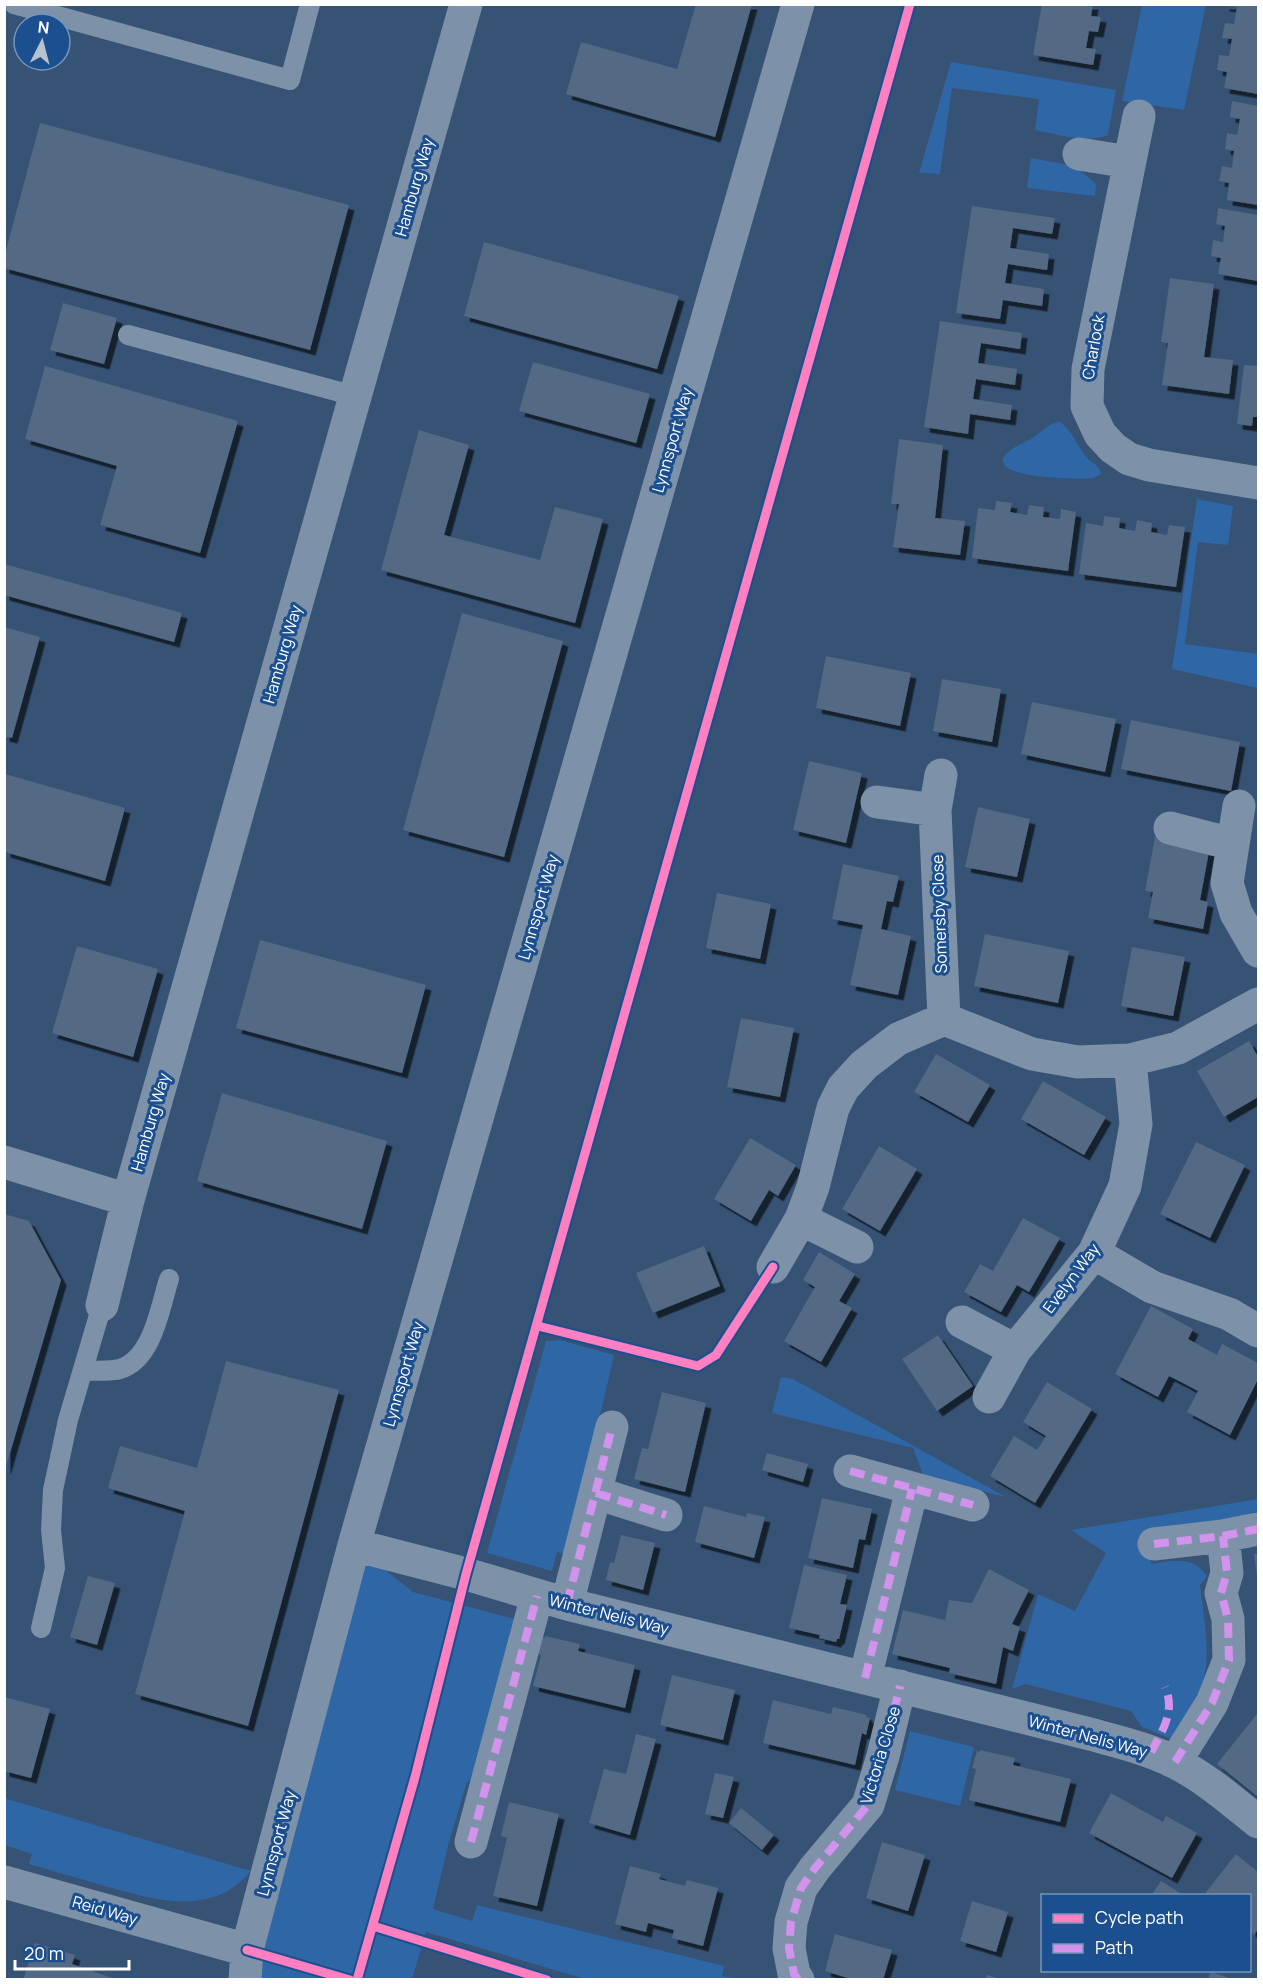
<svg xmlns="http://www.w3.org/2000/svg" width="1263" height="1984" font-family="Manrope,sans-serif">
<style>
.green{fill:#2f66a5}
.building{fill:#526984;filter:url(#shadow)}
.lines{fill:none;stroke-linecap:round;stroke-linejoin:round}
.lane{stroke:#7d92a8;stroke-width:20}
.street{stroke:#7d92a8;stroke-width:33}
.quiet{stroke:#d193ec;stroke-width:8;stroke-dasharray:15 8;stroke-linecap:butt}
.cycleway-casing{stroke:#1b4f8f;stroke-width:13}
.cycleway{stroke:#ff80c0;stroke-width:9}
.labels{text-anchor:middle;stroke-width:6;stroke-linejoin:round;paint-order:stroke}
.street-label{font-size:16px;fill:#fff;stroke:#1b4f8f}
</style>
<defs>
<filter id="shadow"><feDropShadow dx="5.5" dy="5.5" stdDeviation="0" flood-color="#0009"/></filter>
</defs>
<rect width="100%" height="100%" fill="#365274"/>
<path class="green" d="M 1142,5 L 1206,5 L 1184,110 L 1122,101 Z
M 951,62 L 1116,90 L 1108,135 C 1087,144 1057,134 1035,130 L 1039,99 L 952,88 L 940,174 L 919,173 Z
M 1031,158 L 1075,166 L 1096,184 L 1095,196 L 1027,188 Z
M 1060,422 C 1073,431 1078,448 1088,459 C 1094,464 1100,466 1101,474 C 1099,475 1095,477 1093,478 C 1082,480 977,479 1009,451 C 1014,447 1023,443 1029,440 C 1040,434 1047,423 1060,422 Z
M 1197,499 L 1233,506 L 1228,545 L 1198,542 L 1185,644 L 1258,654 L 1258,688 L 1172,669 Z
M 560,1340 L 614,1355 L 568,1555 L 557,1552 L 552,1571 L 487,1553 L 546,1341 Z
M 781,1377 L 793,1379 L 1006,1497 L 924,1477 L 913,1448 L 772,1413 Z
M 1258,1499 L 1258,1512 L 1253,1512 L 1241,1526 L 1150,1537 L 1151,1564 C 1174,1561 1192,1555 1207,1576 L 1200,1585 C 1204,1621 1214,1662 1198,1696 C 1191,1711 1180,1725 1171,1739 L 1142,1727 L 1131,1711 L 1025,1684 L 1012,1689 L 1038,1594 L 1075,1611 L 1106,1553 L 1071,1530 Z
M 354,1545 L 413,1592 L 518,1620 L 475,1779 L 467,1782 L 449,1842 L 433,1909 L 472,1921 L 477,1905 L 724,1966 L 722,1976 L 738,1979 L 585,1979 L 426,1932 L 412,1979 L 245,1980 Z
M 910,1731 L 974,1747 L 960,1806 L 895,1790 Z
M 4,1798 L 251,1871 C 212,1918 155,1900 105,1886 C 79,1879 54,1871 29,1864 L 32,1854 L 5,1845 Z"/>
<path class="building" d="M 696,4 L 752,4 L 715,137 L 566,94 L 581,42 L 677,69 Z
M 1042,4 L 1093,4 L 1091,16 L 1101,17 L 1098,32 L 1089,31 L 1086,48 L 1096,49 L 1093,65 L 1033,55 Z
M 1224,4 L 1258,4 L 1258,94 L 1224,88 L 1227,72 L 1217,70 L 1219,55 L 1229,56 L 1232,39 L 1222,38 L 1225,23 L 1234,24 L 1237,7 L 1224,6 Z
M 1232,101 L 1258,106 L 1258,205 L 1227,200 L 1229,183 L 1219,181 L 1222,166 L 1232,168 L 1234,151 L 1225,149 L 1227,133 L 1237,135 L 1240,119 L 1230,117 Z
M 40,123 L 349,205 L 310,350 L 4,268 L 4,258 Z
M 972,206 L 1055,218 L 1052,234 L 1013,228 L 1010,248 L 1049,254 L 1047,270 L 1008,264 L 1005,283 L 1044,289 L 1042,306 L 1003,300 L 1000,319 L 956,313 Z
M 1218,208 L 1258,215 L 1258,281 L 1218,274 L 1221,258 L 1211,256 L 1213,240 L 1223,242 L 1225,226 L 1216,224 Z
M 484,242 L 679,296 L 657,369 L 464,316 Z
M 1170,278 L 1214,284 L 1204,357 L 1233,360 L 1229,394 L 1162,385 L 1168,343 L 1161,342 Z
M 63,303 L 117,318 L 104,364 L 50,350 Z
M 940,321 L 1022,333 L 1020,349 L 981,343 L 978,363 L 1017,369 L 1015,385 L 976,379 L 973,399 L 1012,405 L 1010,420 L 970,414 L 968,434 L 924,427 Z
M 533,362 L 650,394 L 636,443 L 519,411 Z
M 1244,365 L 1258,366 L 1258,417 L 1253,417 L 1252,426 L 1237,424 Z
M 45,366 L 238,421 L 200,553 L 100,525 L 117,466 L 25,439 Z
M 419,430 L 469,445 L 444,535 L 540,560 L 555,507 L 603,519 L 575,623 L 381,570 Z
M 899,439 L 943,445 L 935,518 L 965,521 L 960,555 L 893,547 L 899,504 L 891,504 Z
M 996,501 L 1012,503 L 1010,512 L 1027,515 L 1029,505 L 1044,507 L 1043,517 L 1060,519 L 1061,509 L 1076,512 L 1068,571 L 972,558 L 978,508 L 995,510 Z
M 1104,516 L 1120,518 L 1119,528 L 1135,531 L 1137,520 L 1152,523 L 1151,532 L 1167,535 L 1169,525 L 1185,527 L 1176,587 L 1079,574 L 1086,523 L 1103,526 Z
M 4,564 L 182,613 L 174,642 L 4,595 Z
M 462,613 L 563,641 L 504,857 L 403,830 Z
M 4,627 L 40,637 L 12,738 L 4,736 Z
M 826,656 L 911,673 L 900,726 L 816,708 Z
M 942,679 L 1001,689 L 992,742 L 933,731 Z
M 1032,702 L 1116,719 L 1105,772 L 1021,754 Z
M 1131,720 L 1240,742 L 1231,791 L 1121,769 Z
M 809,761 L 862,773 L 846,843 L 793,830 Z
M 5,774 L 125,808 L 105,881 L 5,852 Z
M 978,807 L 1030,819 L 1017,877 L 965,867 Z
M 1155,837 L 1210,846 L 1200,900 L 1208,902 L 1203,929 L 1148,918 L 1153,892 L 1145,891 Z
M 843,864 L 899,876 L 893,902 L 887,901 L 881,929 L 911,936 L 898,995 L 850,985 L 863,925 L 832,919 Z
M 717,893 L 771,904 L 760,959 L 706,948 Z
M 985,934 L 1069,951 L 1058,1003 L 974,986 Z
M 260,940 L 426,985 L 402,1073 L 236,1028 Z
M 77,946 L 158,969 L 133,1057 L 52,1033 Z
M 1132,947 L 1185,957 L 1173,1016 L 1121,1006 Z
M 741,1018 L 794,1028 L 780,1097 L 727,1087 Z
M 1249,1041 L 1258,1057 L 1258,1097 L 1224,1117 L 1197,1071 Z
M 936,1054 L 990,1085 L 968,1122 L 914,1092 Z
M 1043,1081 L 1106,1117 L 1084,1155 L 1021,1119 Z
M 222,1093 L 387,1141 L 362,1229 L 197,1181 Z
M 750,1138 L 796,1165 L 778,1196 L 769,1190 L 751,1221 L 714,1199 Z
M 1196,1142 L 1245,1165 L 1210,1238 L 1160,1214 Z
M 879,1146 L 917,1169 L 880,1231 L 842,1209 Z
M 4,1214 L 29,1221 L 61,1280 L 5,1470 Z
M 1023,1218 L 1060,1238 L 1029,1292 L 1017,1285 L 1001,1312 L 964,1292 L 980,1264 L 993,1271 Z
M 704,1246 L 720,1286 L 653,1313 L 636,1273 Z
M 819,1252 L 855,1274 L 839,1301 L 852,1308 L 821,1362 L 784,1341 L 815,1287 L 803,1280 Z
M 1151,1306 L 1193,1329 L 1188,1339 L 1217,1355 L 1222,1344 L 1258,1363 L 1258,1379 L 1230,1435 L 1187,1412 L 1198,1391 L 1183,1383 L 1169,1376 L 1158,1397 L 1115,1374 Z
M 938,1335 L 973,1386 L 937,1411 L 902,1359 Z
M 226,1361 L 339,1390 L 248,1726 L 135,1694 L 185,1511 L 108,1488 L 120,1446 L 197,1468 Z
M 1047,1382 L 1092,1409 L 1035,1503 L 990,1476 L 1014,1436 L 1037,1450 L 1046,1436 L 1023,1422 Z
M 662,1392 L 706,1403 L 685,1492 L 634,1479 L 642,1448 L 648,1449 Z
M 767,1453 L 808,1464 L 803,1482 L 762,1470 Z
M 822,1498 L 872,1509 L 865,1540 L 859,1539 L 853,1568 L 808,1558 Z
M 704,1506 L 746,1517 L 747,1513 L 765,1517 L 754,1558 L 695,1542 Z
M 621,1535 L 655,1543 L 643,1590 L 606,1580 L 610,1562 L 614,1563 Z
M 1254,1554 L 1258,1554 L 1258,1576 L 1257,1576 Z
M 804,1565 L 847,1575 L 840,1604 L 847,1605 L 839,1639 L 837,1639 L 836,1642 L 819,1638 L 820,1635 L 789,1628 Z
M 989,1569 L 1029,1590 L 1012,1624 L 1020,1627 L 1013,1651 L 1003,1647 L 996,1684 L 949,1673 L 950,1668 L 892,1654 L 903,1610 L 945,1620 L 949,1600 L 972,1603 Z
M 88,1576 L 115,1583 L 97,1645 L 70,1637 Z
M 545,1636 L 580,1644 L 578,1651 L 635,1665 L 625,1708 L 533,1686 L 541,1655 L 537,1654 L 541,1637 L 545,1638 Z
M 672,1675 L 735,1690 L 723,1740 L 660,1725 Z
M 4,1697 L 50,1709 L 31,1778 L 4,1771 Z
M 773,1700 L 831,1714 L 833,1707 L 867,1715 L 866,1717 L 870,1718 L 866,1735 L 862,1733 L 855,1765 L 763,1743 Z
M 1257,1714 L 1258,1715 L 1258,1797 L 1217,1764 Z
M 636,1734 L 656,1739 L 630,1835 L 589,1823 L 604,1769 L 626,1774 Z
M 980,1750 L 1015,1758 L 1013,1765 L 1071,1779 L 1060,1822 L 969,1800 L 976,1769 L 972,1768 L 977,1751 L 980,1752 Z
M 715,1773 L 734,1777 L 723,1818 L 705,1814 Z
M 1111,1793 L 1163,1822 L 1166,1816 L 1197,1833 L 1172,1878 L 1089,1833 Z
M 509,1802 L 559,1814 L 537,1906 L 493,1896 L 507,1838 L 501,1836 Z
M 741,1808 L 774,1835 L 762,1850 L 729,1823 Z
M 882,1842 L 925,1855 L 908,1911 L 866,1898 Z
M 1236,1854 L 1258,1872 L 1258,1929 L 1254,1935 L 1250,1931 L 1250,1896 L 1203,1896 Z
M 630,1866 L 661,1874 L 659,1879 L 685,1886 L 687,1880 L 718,1888 L 703,1946 L 672,1938 L 674,1930 L 648,1923 L 646,1932 L 615,1924 Z
M 1161,1881 L 1180,1893 L 1178,1896 L 1151,1896 Z
M 972,1901 L 1008,1912 L 996,1952 L 960,1941 Z
M 835,1934 L 892,1950 L 883,1980 L 854,1980 L 825,1971 Z
M 35,1943 L 75,1955 L 72,1964 L 118,1980 L 23,1980 Z
M 1211,1972 L 1232,1979 L 1232,1980 L 1208,1980 Z
M 987,1975 L 1000,1979 L 1000,1980 L 985,1980 Z"/>
<g class="lines">
<path class="lane" d="M 14,4 L 290,80 L 310,4
M 128,335 L 355,396
M 83,1371 C 94,1370 109,1372 120,1369 C 153,1359 160,1307 169,1279
M 41,1628 L 55,1568 L 51,1530 L 53,1490 L 68,1420 L 102,1305"/>
<path class="street" d="M 1139,116 L 1088,369 L 1087,406 L 1100,434 L 1113,448 L 1129,459 L 1149,465 L 1258,483
M 1079,154 L 1129,162
M 877,802 L 935,810 L 941,775
M 1239,806 L 1227,883 L 1236,913 L 1258,951
M 935,810 L 944,1019
M 1170,828 L 1232,844
M 4,1162 L 128,1200
M 801,1219 L 857,1247
M 1094,1253 L 1152,1287 L 1229,1314 L 1258,1331
M 773,1267 L 801,1219 L 813,1187 L 833,1108 L 843,1088 L 864,1065 L 898,1039 L 944,1019 L 1032,1054 L 1078,1062 L 1130,1060 L 1178,1048 L 1258,1004
M 102,1305 L 128,1200 L 466,4
M 962,1322 L 1015,1350
M 989,1397 L 1015,1350 L 1094,1253 L 1125,1186 L 1136,1124 L 1130,1060
M 850,1471 L 973,1505
M 596,1493 L 666,1515
M 1154,1544 L 1223,1536 L 1258,1529
M 354,1545 L 466,1574 L 567,1604 L 1094,1735 C 1121,1743 1149,1749 1174,1762 C 1205,1777 1232,1801 1258,1822
M 567,1604 L 612,1427
M 865,1678 L 912,1489
M 1175,1762 L 1212,1703 L 1229,1660 L 1228,1619 L 1221,1593 L 1227,1573 L 1223,1536
M 471,1842 L 537,1596
M 4,1882 L 247,1950
M 245,1980 L 247,1950 L 354,1545 L 798,4
M 798,1980 L 794,1974 L 789,1948 L 791,1922 L 801,1888 L 815,1868 L 868,1805 L 883,1756 L 900,1686"/>
<path class="quiet" d="M 850,1471 L 973,1505
M 596,1493 L 666,1515
M 1154,1544 L 1223,1536 L 1258,1529
M 567,1604 L 612,1427
M 865,1678 L 912,1489
M 1151,1752 C 1162,1732 1176,1711 1165,1687
M 1175,1762 L 1212,1703 L 1229,1660 L 1228,1619 L 1221,1593 L 1227,1573 L 1223,1536
M 471,1842 L 537,1596
M 798,1980 L 794,1974 L 789,1948 L 791,1922 L 801,1888 L 815,1868 L 868,1805 L 883,1756 L 900,1686"/>
<g class="cycleway-casing">
<path id="cycleway" d="M 538,1326 L 698,1366 L 716,1355 L 773,1267
M 373,1926 L 547,1980
M 247,1950 L 350,1980
M 357,1980 L 415,1777 L 466,1574 L 910,4"/>
</g>
<use href="#cycleway" class="cycleway"/>
</g>
<g class="labels">
<g class="street-label">
<text transform="translate(414 187) rotate(-74)" y="6">Hamburg Way</text>
<text transform="translate(1093 347) rotate(-80)" y="6">Charlock</text>
<text transform="translate(672 440) rotate(-74)" y="6">Lynnsport Way</text>
<text transform="translate(282 654) rotate(-74)" y="6">Hamburg Way</text>
<text transform="translate(538 907) rotate(-74)" y="6">Lynnsport Way</text>
<text transform="translate(939 914) rotate(-92)" y="6">Somersby Close</text>
<text transform="translate(150 1122) rotate(-74)" y="6">Hamburg Way</text>
<text transform="translate(1071 1278) rotate(-53)" y="6">Evelyn Way</text>
<text transform="translate(403 1374) rotate(-74)" y="6">Lynnsport Way</text>
<text transform="translate(609 1614) rotate(14)" y="6">Winter Nelis Way</text>
<text transform="translate(1088 1736) rotate(15)" y="6">Winter Nelis Way</text>
<text transform="translate(880 1755) rotate(-73)" y="6">Victoria Close</text>
<text transform="translate(276 1843) rotate(-75)" y="6">Lynnsport Way</text>
<text transform="translate(105 1910) rotate(16)" y="6">Reid Way</text>
</g>
</g>
<rect width="1263" height="1984" fill="none" stroke="#ffffff" stroke-width="12"/>
<rect x="1041" y="1894" width="210" height="78" fill="#1b4f8f" stroke="#7695bc" stroke-width="1.5"/>
<rect x="1053" y="1914" width="30" height="9" fill="#ff80c0" stroke="#7695bc" stroke-width="1.5"/>
<text x="1095" y="1924" font-size="18" fill="#ffffff">Cycle path</text>
<rect x="1053" y="1944" width="30" height="9" fill="#d193ec" stroke="#7695bc" stroke-width="1.5"/>
<text x="1095" y="1954" font-size="18" fill="#ffffff">Path</text>
<g transform="translate(42 42) rotate(6)"><circle r="28" fill="#1b4f8f" stroke="#7695bc" stroke-width="1.5"/>
<path d="M0-4.5L10 22L0 15L-10 22Z" fill="#b9c2ce"/>
<text y="-9" font-size="16" font-weight="bold" text-anchor="middle" fill="#ffffff">N</text>
</g>
<path d="M15 1960v9h114v-9" fill="none" stroke="#ffffff" stroke-width="3"/>
<text x="24" y="1960" font-size="18" fill="#ffffff" stroke="#1b4f8f" stroke-width="4.5" paint-order="stroke">20 m</text>
</svg>
